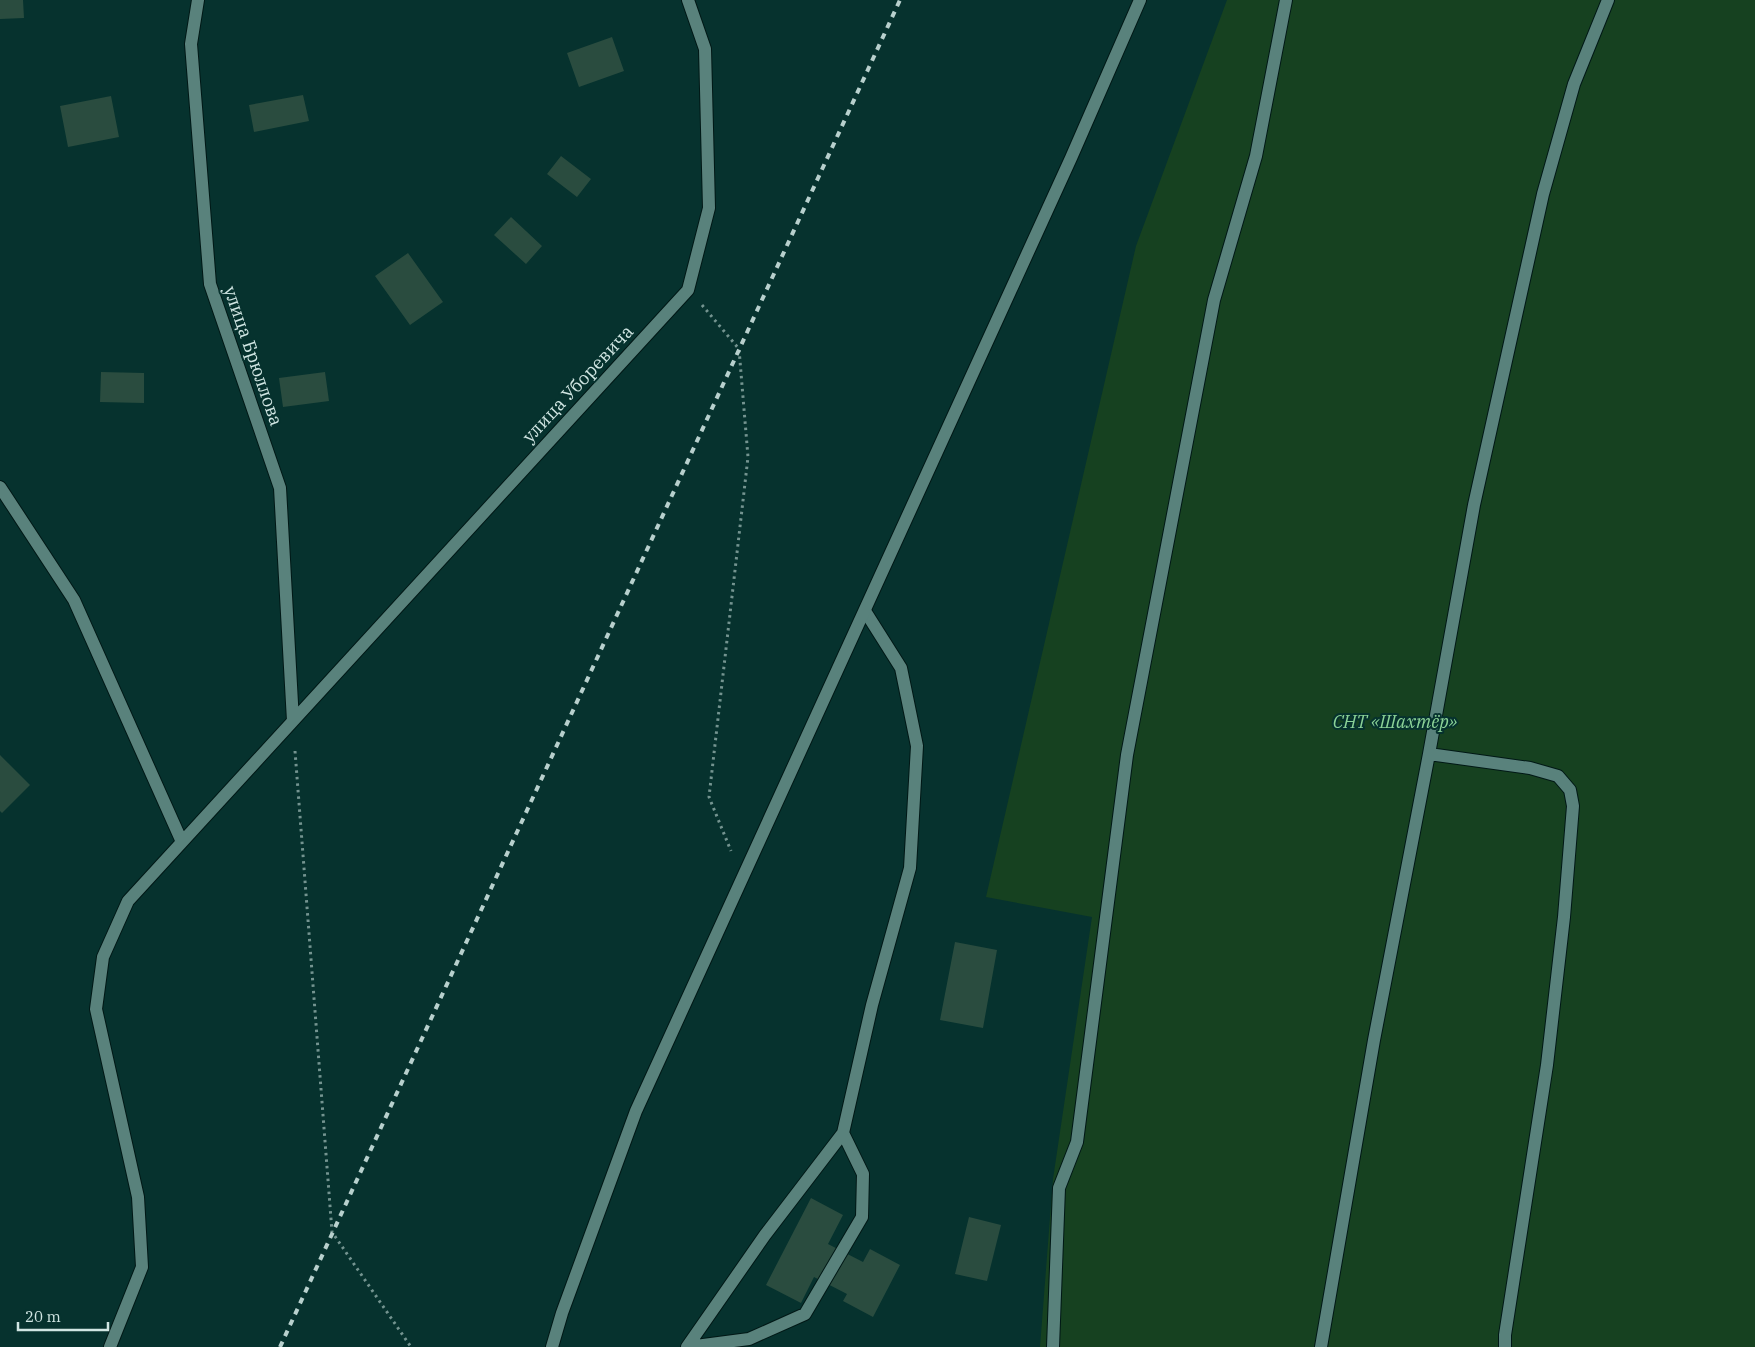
<svg xmlns="http://www.w3.org/2000/svg" width="1755" height="1347" font-family="'IBM Plex Serif',serif">
<style>
.green{fill:#164120}
.building{fill:#2a4c3f}
.lines{fill:none;stroke-linecap:round;stroke-linejoin:round}
.lane-casing{stroke:#001816;stroke-width:14}
.street-casing{stroke:#001816;stroke-width:14}
.secondary-casing{stroke:#001816;stroke-width:14}
.path{stroke:#749490;stroke-width:3;stroke-dasharray:2.5 4;stroke-linecap:butt}
.lane{stroke:#59827c;stroke-width:12}
.street{stroke:#59827c;stroke-width:12}
.secondary{stroke:#59827c;stroke-width:12}
.rail{stroke:#b8d0cd;stroke-width:4;stroke-dasharray:6 6;stroke-linecap:butt}
.labels{text-anchor:middle;stroke-width:4;stroke-linejoin:round;paint-order:stroke}
.street-label{font-size:18px;fill:#d1e6e3;stroke:#06322e}
.park-label{font-size:18px;font-style:italic;fill:#8bd297;stroke:#06322e}
</style>
<rect width="100%" height="100%" fill="#06322e"/>
<path class="green" d="M 1227,0 L 1755,0 L 1755,1347 L 1040,1347 L 1053,1179 L 1092,917 L 986,897 L 1136,246 Z"/>
<path class="building" d="M 0,0 L 23,0 L 24,18 L 0,19 Z
M 612,37 L 624,71 L 579,87 L 567,53 Z
M 303,95 L 309,121 L 254,132 L 249,105 Z
M 111,96 L 119,137 L 68,147 L 60,106 Z
M 561,156 L 591,179 L 577,197 L 547,174 Z
M 511,217 L 542,246 L 526,264 L 494,235 Z
M 408,253 L 443,302 L 410,325 L 375,276 Z
M 101,372 L 144,373 L 144,403 L 100,402 Z
M 325,372 L 329,401 L 283,407 L 279,378 Z
M 0,755 L 30,785 L 2,813 L 0,811 Z
M 955,942 L 997,950 L 983,1028 L 940,1020 Z
M 811,1198 L 843,1215 L 828,1244 L 863,1262 L 870,1249 L 900,1265 L 873,1317 L 843,1301 L 847,1294 L 814,1277 L 801,1303 L 766,1285 Z
M 969,1217 L 1001,1225 L 987,1281 L 955,1274 Z"/>
<g class="lines">
<g class="lane-casing">
<path id="lane" d="M 1429,754 L 1530,768 L 1558,776 L 1570,790 L 1573,806 L 1564,917 L 1547,1065 L 1505,1335 L 1505,1347
M 687,1347 L 765,1235 L 843,1133 L 872,1005 L 910,868 L 917,746 L 901,668 L 865,611
M 688,1347 L 749,1339 L 805,1314 L 862,1217 L 863,1174 L 843,1133
M 1053,1347 L 1059,1188 L 1077,1142 L 1127,755 L 1214,300 L 1256,156 L 1286,0
M 1321,1347 L 1374,1040 L 1429,754 L 1474,505 L 1543,194 L 1574,84 L 1608,0"/>
</g>
<g class="street-casing">
<path id="street" d="M 198,0 L 191,44 L 210,284 L 280,488 L 293,721
M 0,487 L 74,600 L 182,842
M 110,1347 L 142,1267 L 138,1197 L 96,1009 L 103,957 L 128,901 L 688,290 L 709,208 L 705,49 L 688,0"/>
</g>
<g class="secondary-casing">
<path id="secondary" d="M 552,1347 L 562,1313 L 636,1111 L 1071,158 L 1140,0"/>
</g>
<path class="path" d="M 702,305 L 739,349 L 748,457 L 709,797 L 731,851
M 295,751 L 332,1232 L 411,1347"/>
<use href="#lane" class="lane"/>
<use href="#street" class="street"/>
<use href="#secondary" class="secondary"/>
<path class="rail" d="M 280,1347 L 900,0"/>
</g>
<g class="labels">
<g class="street-label">
<text transform="translate(253 356) rotate(71)" y="6">улица Брюллова</text>
<text transform="translate(578 384) rotate(-47)" y="6">улица Уборевича</text>
</g>
<g class="park-label">
<text x="1395" y="728">СНТ «Шахтёр»</text>
</g>
</g>
<path d="M18 1322v8h90v-8" fill="none" stroke="#d1e6e3" stroke-width="2.5"/>
<text x="25" y="1322" font-size="15" fill="#d1e6e3" stroke="#06322e" stroke-width="4" paint-order="stroke">20 m</text>
</svg>
